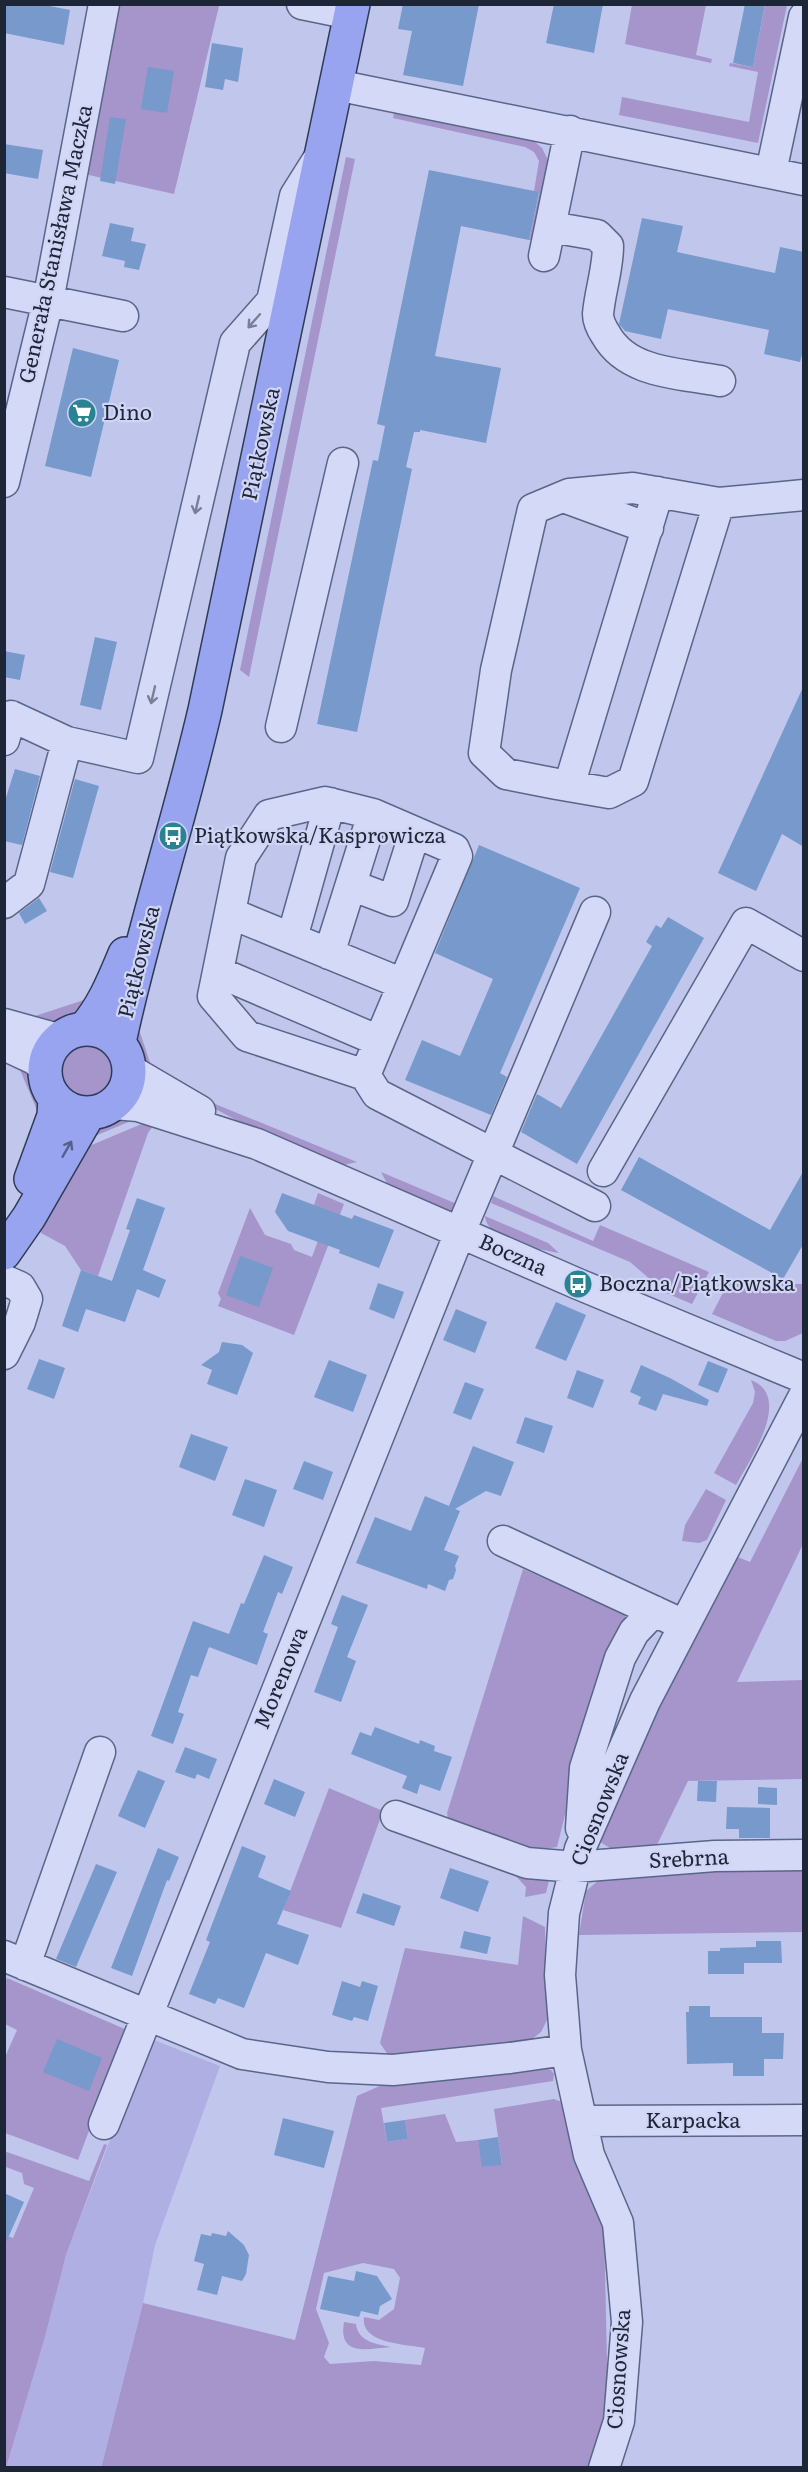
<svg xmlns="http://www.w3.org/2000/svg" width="808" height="2472" font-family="Literata,serif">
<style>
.farmland{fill:#b0afe3}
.green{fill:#a595cb;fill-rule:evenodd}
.building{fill:#7799cb}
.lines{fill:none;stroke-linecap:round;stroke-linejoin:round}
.minor-casing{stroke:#596687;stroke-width:33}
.major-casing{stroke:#2d3b54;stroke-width:36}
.minor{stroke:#d4d9f8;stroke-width:30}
.major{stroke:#99a4f1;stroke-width:33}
.oneway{stroke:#788097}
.oneway2{stroke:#555f8a}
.labels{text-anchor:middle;stroke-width:4.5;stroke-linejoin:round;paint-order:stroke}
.street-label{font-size:21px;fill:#1d2636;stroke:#d1d5f5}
.poi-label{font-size:21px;fill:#1d2636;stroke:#d1d5f5;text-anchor:start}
</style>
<rect width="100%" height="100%" fill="#c1c6ed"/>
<path class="farmland" d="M 149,2038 L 220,2066 L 155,2245 L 143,2303 L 101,2467 L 6,2468 L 45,2337 L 66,2255 Z"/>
<path class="green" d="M 212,4 L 219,6 L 174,194 L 80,173 L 110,5 Z
M 632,5 L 706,5 L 696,55 L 712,59 L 711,63 L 625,44 Z
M 765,5 L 787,5 L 758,143 L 619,115 L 622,97 L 749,122 L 758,72 L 729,66 L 730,63 L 753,67 Z
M 395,109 L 530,138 L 542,148 L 549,162 L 533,240 L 529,240 L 539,193 L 534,191 L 539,161 L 534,152 L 525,147 L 393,118 Z
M 346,157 L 355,159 L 249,677 L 240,670 Z
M 93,997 L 78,1019 L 50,1028 L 30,1025 L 35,1016 Z
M 133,1011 L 156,1081 C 133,1053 133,1046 133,1011 Z
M60 1071a27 27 0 1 1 54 0a27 27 0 1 1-54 0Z
M 15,1058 C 41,1080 43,1094 44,1127 Z
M 187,1094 L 203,1099 L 357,1162 L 339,1166 L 259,1132 Z
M 117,1115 L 143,1116 L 78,1143 L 99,1122 Z
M 144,1123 L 153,1126 L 148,1133 L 98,1276 L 81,1270 L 65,1246 L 41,1233 L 39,1228 L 82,1149 Z
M 381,1172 L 464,1207 L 449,1213 L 390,1189 Z
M 318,1193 L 344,1204 L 294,1335 L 218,1306 L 221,1299 L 218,1293 L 250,1208 L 265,1235 L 291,1244 L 294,1250 L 312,1257 L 329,1211 L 314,1205 Z
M 493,1196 L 593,1241 L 600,1225 L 709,1272 L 692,1304 L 666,1293 L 630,1262 L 491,1203 Z
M 485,1216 L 548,1243 L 559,1253 C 539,1249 486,1241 485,1216 Z
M 729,1281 L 738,1284 L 803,1284 L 803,1333 L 785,1341 L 776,1341 L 712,1314 Z
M 751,1380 C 794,1397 749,1461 736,1485 L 714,1473 L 753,1403 L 755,1392 Z
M 803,1458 L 803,1544 L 737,1682 L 803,1680 L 803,1779 L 688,1781 L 655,1849 L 615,1851 L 600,1842 L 604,1824 L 630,1758 L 735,1556 L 750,1562 Z
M 706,1489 L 726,1500 L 707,1540 L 699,1543 L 682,1541 L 685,1525 Z
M 523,1569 L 624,1613 L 626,1620 L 590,1716 L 557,1847 L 528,1852 L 449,1824 L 447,1813 Z
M 329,1788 L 383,1811 L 341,1928 L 283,1910 Z
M 443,1842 L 550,1876 L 546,1893 L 525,1897 L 526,1887 L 513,1873 L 438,1848 Z
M 803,1865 L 803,1932 L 579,1935 L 586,1891 L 606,1874 Z
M 523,1916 L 545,1927 L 547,2020 L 541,2032 L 527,2043 L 392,2061 L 380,2043 L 405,1948 L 518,1965 Z
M 7,1978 L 127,2030 L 78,2160 L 5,2133 L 5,2057 L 17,2030 L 5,2024 L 4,1983 Z
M 541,2065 L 551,2070 L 554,2074 L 553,2081 L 381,2108 L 387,2142 L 408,2139 L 405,2120 L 445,2114 L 456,2142 L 478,2140 L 483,2167 L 502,2164 L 494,2109 L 554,2099 L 564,2103 L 604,2224 L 608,2408 L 589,2467 L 101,2468 L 143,2303 L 295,2340 L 357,2096 L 391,2081 ZM 363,2263 L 394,2269 L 400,2278 L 394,2309 L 379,2320 L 364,2317 C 360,2344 406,2344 425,2348 L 421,2365 L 374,2361 L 330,2364 L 324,2357 L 329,2343 L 316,2309 L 324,2273 Z
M 104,2144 L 107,2145 L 66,2255 L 45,2337 L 6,2468 L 4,2467 L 5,2235 L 13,2238 L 34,2188 L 24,2184 L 22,2173 L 6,2167 L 5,2170 L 5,2153 L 7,2152 L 89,2181 Z
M 344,2322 L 356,2324 C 358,2342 377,2344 391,2347 C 367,2349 338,2357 344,2322 Z"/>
<path class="building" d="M 4,4 L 39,4 L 70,10 L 64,45 L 4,33 Z
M 403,4 L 479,4 L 463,86 L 403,75 L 412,31 L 398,29 Z
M 554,4 L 603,4 L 594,53 L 546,43 Z
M 745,4 L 765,4 L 753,67 L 733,63 Z
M 212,43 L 243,48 L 238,82 L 225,79 L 223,90 L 205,87 Z
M 148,67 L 174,71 L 167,113 L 141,109 Z
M 110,117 L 126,119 L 115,184 L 100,181 Z
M 4,144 L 43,150 L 38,179 L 4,173 Z
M 429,170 L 539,192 L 529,240 L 461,226 L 435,356 L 501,368 L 486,443 L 420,430 L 420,432 L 414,432 L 406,467 L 412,469 L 357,732 L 317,724 L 373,460 L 378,461 L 385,426 L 377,424 Z
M 642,218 L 683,226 L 677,252 L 775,273 L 780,247 L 804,252 L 804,348 L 800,362 L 764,354 L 769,330 L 668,309 L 661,339 L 625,331 L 619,324 Z
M 110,223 L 134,228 L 131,241 L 146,244 L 139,270 L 124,267 L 125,261 L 102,256 Z
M 73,348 L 119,360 L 91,477 L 45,466 Z
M 95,637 L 117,642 L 101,710 L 80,705 Z
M 4,651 L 25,655 L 20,680 L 4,677 Z
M 804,685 L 804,847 L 782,834 L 756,891 L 718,873 Z
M 15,769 L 40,776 L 22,845 L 4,841 L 4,804 Z
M 75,779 L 99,786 L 73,878 L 50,872 Z
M 479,845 L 580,888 L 500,1073 L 507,1077 L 491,1115 L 405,1080 L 422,1040 L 460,1056 L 493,979 L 435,953 Z
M 39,898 L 47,911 L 25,924 L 19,913 Z
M 668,917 L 704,938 L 577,1164 L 521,1132 L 537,1094 L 561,1108 L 652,946 L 646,942 L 656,925 L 661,928 Z
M 639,1157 L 770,1230 L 804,1170 L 804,1243 L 783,1279 L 621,1190 Z
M 282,1193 L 352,1219 L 354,1215 L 394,1230 L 379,1268 L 339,1253 L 340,1250 L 288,1231 L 275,1212 Z
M 137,1198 L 165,1208 L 143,1270 L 166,1280 L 159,1298 L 137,1289 L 125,1322 L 86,1309 L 78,1332 L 62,1326 L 81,1270 L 112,1281 L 130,1230 L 126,1229 Z
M 240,1256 L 273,1268 L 259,1307 L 226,1295 Z
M 378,1283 L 404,1292 L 394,1319 L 369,1309 Z
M 556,1302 L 586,1315 L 566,1361 L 535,1348 Z
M 456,1309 L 487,1322 L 475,1353 L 443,1340 Z
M 222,1342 L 242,1345 L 253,1353 L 237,1395 L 207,1384 L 212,1370 L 201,1365 L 219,1352 Z
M 39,1359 L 65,1368 L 54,1399 L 27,1389 Z
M 329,1360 L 367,1375 L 353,1412 L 314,1397 Z
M 708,1361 L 728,1369 L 718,1393 L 698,1385 Z
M 641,1365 L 670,1378 L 709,1400 L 707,1406 L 663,1394 L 656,1411 L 638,1404 L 641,1397 L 630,1392 Z
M 577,1370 L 604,1380 L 593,1408 L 567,1398 Z
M 465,1382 L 484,1389 L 471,1420 L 453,1413 Z
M 525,1417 L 553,1426 L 544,1453 L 516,1443 Z
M 191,1434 L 228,1447 L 215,1481 L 179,1467 Z
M 473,1446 L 514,1462 L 501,1496 L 486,1491 L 455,1509 L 460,1511 L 444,1550 L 459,1556 L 455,1566 L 456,1570 L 453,1579 L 449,1580 L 445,1591 L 428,1584 L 427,1589 L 356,1563 L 375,1517 L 411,1531 L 425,1496 L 449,1506 Z
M 304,1461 L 333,1472 L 323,1500 L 293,1489 Z
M 245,1479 L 277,1490 L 264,1527 L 232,1515 Z
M 264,1555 L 293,1567 L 282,1594 L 278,1592 L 263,1632 L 268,1634 L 257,1665 L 209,1647 L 198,1677 L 191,1675 L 178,1712 L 184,1714 L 173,1744 L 151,1736 L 193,1621 L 229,1634 L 241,1603 L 244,1604 Z
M 342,1595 L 368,1605 L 347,1657 L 356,1661 L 341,1702 L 314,1692 L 338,1627 L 331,1624 Z
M 375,1727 L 419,1744 L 420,1740 L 435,1746 L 434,1751 L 452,1757 L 440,1791 L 420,1784 L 417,1794 L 402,1788 L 407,1776 L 351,1754 L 360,1732 L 371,1736 Z
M 185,1747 L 217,1759 L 209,1779 L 197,1774 L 195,1779 L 175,1772 Z
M 138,1770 L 165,1781 L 145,1828 L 118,1816 Z
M 274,1779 L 305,1792 L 295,1817 L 264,1804 Z
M 698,1781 L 717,1781 L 716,1802 L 697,1801 Z
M 758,1787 L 777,1788 L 777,1805 L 758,1804 Z
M 727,1807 L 770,1808 L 770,1838 L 739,1838 L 739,1829 L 726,1829 Z
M 242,1846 L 266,1856 L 258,1877 L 291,1891 L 277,1924 L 309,1935 L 298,1965 L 266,1953 L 244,2008 L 218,1998 L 215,2004 L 189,1994 L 210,1942 L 206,1940 Z
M 158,1848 L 179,1857 L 169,1881 L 167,1880 L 132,1976 L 111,1968 Z
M 96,1864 L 117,1872 L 76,1967 L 56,1959 Z
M 450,1868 L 489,1881 L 478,1912 L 440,1898 Z
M 363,1893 L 401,1906 L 394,1926 L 356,1913 Z
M 464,1931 L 491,1937 L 487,1954 L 460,1948 Z
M 756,1941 L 781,1941 L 782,1963 L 744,1963 L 744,1974 L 708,1974 L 708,1951 L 720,1951 L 720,1948 L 756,1947 Z
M 342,1981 L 360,1987 L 362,1981 L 378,1986 L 368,2021 L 354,2017 L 352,2021 L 332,2015 Z
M 689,2006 L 710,2006 L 710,2017 L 762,2017 L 762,2033 L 784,2033 L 783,2059 L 764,2059 L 764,2076 L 733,2076 L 733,2063 L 687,2064 L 686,2012 L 689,2012 Z
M 57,2039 L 102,2058 L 89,2091 L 43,2072 Z
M 283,2118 L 334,2131 L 324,2168 L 274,2155 Z
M 405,2120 L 408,2139 L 387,2142 L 384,2123 Z
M 498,2137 L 502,2165 L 482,2167 L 478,2140 Z
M 4,2193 L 24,2202 L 4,2247 Z
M 228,2231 L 244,2245 L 249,2255 L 246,2274 L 242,2281 L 222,2276 L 217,2295 L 197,2290 L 204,2264 L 194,2261 L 201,2234 L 211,2236 L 212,2233 L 226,2236 Z
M 356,2271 L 377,2276 L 392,2299 L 380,2306 L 378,2315 L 361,2311 L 359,2317 L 320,2309 L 328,2276 L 354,2281 Z"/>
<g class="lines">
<g class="minor-casing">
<path id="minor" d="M 302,4 L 351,14
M 336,85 L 804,180
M 771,172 L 804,17
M 551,227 L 597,235 L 608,246 C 608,269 600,291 598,314 C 598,321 602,329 606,335 C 628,374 680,373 720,381
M 544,256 L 570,131
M 4,292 L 123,316
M 4,482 L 48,301 L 104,4
M 566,498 L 648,528
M 719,503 L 633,781 L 609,793 L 557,784 L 506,774 L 484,753 L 496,670 L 533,509 L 569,494 L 633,488 L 719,503 L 804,495
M 281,727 L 343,463
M 4,740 L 11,716 L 67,742
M 569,786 L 658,492
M 351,885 L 393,901 L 415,832
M 4,903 L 29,884 L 67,742 L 138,758 L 235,343 L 272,301 L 295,196 L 317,161
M 230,913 L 403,984
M 292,938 L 330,803
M 329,954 L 373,814
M 218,972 L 379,1041
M 4,1024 L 58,1039
M 4,1045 L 34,1059 L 45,1068
M 130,1070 L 200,1111
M 365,1075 L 247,1036 L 213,996 L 241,858 L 269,815 L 325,802 L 373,814 L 454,849 L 457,856 L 365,1075 L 377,1094 L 595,1206
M 114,1104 L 138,1106 L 257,1144 L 578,1284 L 804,1378
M 603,1171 L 746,923 L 804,956
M 4,1280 L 20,1287 L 27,1299 L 20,1322 L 4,1354
M 503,1541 L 671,1619
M 396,1816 L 527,1863 L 575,1867 L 715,1856 L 804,1855
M 581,1828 L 585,1768 L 620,1658 L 634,1632 L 654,1611
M 4,1956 L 242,2054 L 328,2067 L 393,2070 L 510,2058 L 566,2050
M 25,1965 L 100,1752
M 582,2121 L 804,2120
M 104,2124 L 460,1232 L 595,912
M 604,2468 L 619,2421 L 627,2322 L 618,2223 L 589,2155 L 566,2050 L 560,1975 L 564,1913 L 580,1849 L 645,1701 L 804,1396"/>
</g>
<g class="major-casing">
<path id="major" d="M 85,1028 C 104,1006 114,980 125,954
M45 1071a42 42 0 1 1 84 0a42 42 0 1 1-84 0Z
M 119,1042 C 143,930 179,822 205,710 L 353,4
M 31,1179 L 54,1116 L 55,1098
M 4,1253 L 29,1217 L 89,1113"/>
</g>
<use href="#minor" class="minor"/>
<use href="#major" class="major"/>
</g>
<defs><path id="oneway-shaft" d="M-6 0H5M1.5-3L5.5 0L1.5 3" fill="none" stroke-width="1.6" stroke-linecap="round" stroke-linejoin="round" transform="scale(1.5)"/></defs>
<g class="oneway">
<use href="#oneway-shaft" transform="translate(254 321) rotate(131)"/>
<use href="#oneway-shaft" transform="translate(197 505) rotate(103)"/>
<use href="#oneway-shaft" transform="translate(153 695) rotate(103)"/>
</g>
<use class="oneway2" href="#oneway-shaft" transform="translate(67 1149) rotate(-60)"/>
<defs>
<g id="supermarket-disc" transform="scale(1.5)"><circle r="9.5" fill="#2a8295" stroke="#d1d5f5"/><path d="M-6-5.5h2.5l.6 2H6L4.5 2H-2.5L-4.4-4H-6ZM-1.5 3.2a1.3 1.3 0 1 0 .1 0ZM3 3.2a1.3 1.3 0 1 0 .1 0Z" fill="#fff"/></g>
<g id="bus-disc" transform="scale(1.5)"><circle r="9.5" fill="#2a8295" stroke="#d1d5f5"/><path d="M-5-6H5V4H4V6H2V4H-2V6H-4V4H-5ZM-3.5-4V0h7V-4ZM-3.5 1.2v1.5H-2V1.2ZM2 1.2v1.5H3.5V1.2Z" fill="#fff"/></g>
</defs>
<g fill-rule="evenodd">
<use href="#supermarket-disc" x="82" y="413"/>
<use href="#bus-disc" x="173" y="836"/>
<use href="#bus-disc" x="578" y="1284"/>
</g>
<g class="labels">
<g class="street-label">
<text transform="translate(56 244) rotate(-78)" y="7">Generała Stanisława Maczka</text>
<text transform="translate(261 444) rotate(-78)" y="7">Piątkowska</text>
<text transform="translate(139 962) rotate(-76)" y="7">Piątkowska</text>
<text transform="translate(513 1255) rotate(24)" y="7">Boczna</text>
<text transform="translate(281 1678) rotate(-68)" y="7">Morenowa</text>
<text transform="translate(600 1809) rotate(-68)" y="7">Ciosnowska</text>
<text transform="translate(689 1859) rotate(-3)" y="7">Srebrna</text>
<text x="693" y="2128">Karpacka</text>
<text transform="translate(619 2369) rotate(-86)" y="7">Ciosnowska</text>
</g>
<g class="poi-label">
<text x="103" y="420">Dino</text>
<text x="194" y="843">Piątkowska/Kasprowicza</text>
<text x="599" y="1291">Boczna/Piątkowska</text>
</g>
</g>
<rect width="808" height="2472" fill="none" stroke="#1d2636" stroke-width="12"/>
</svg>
